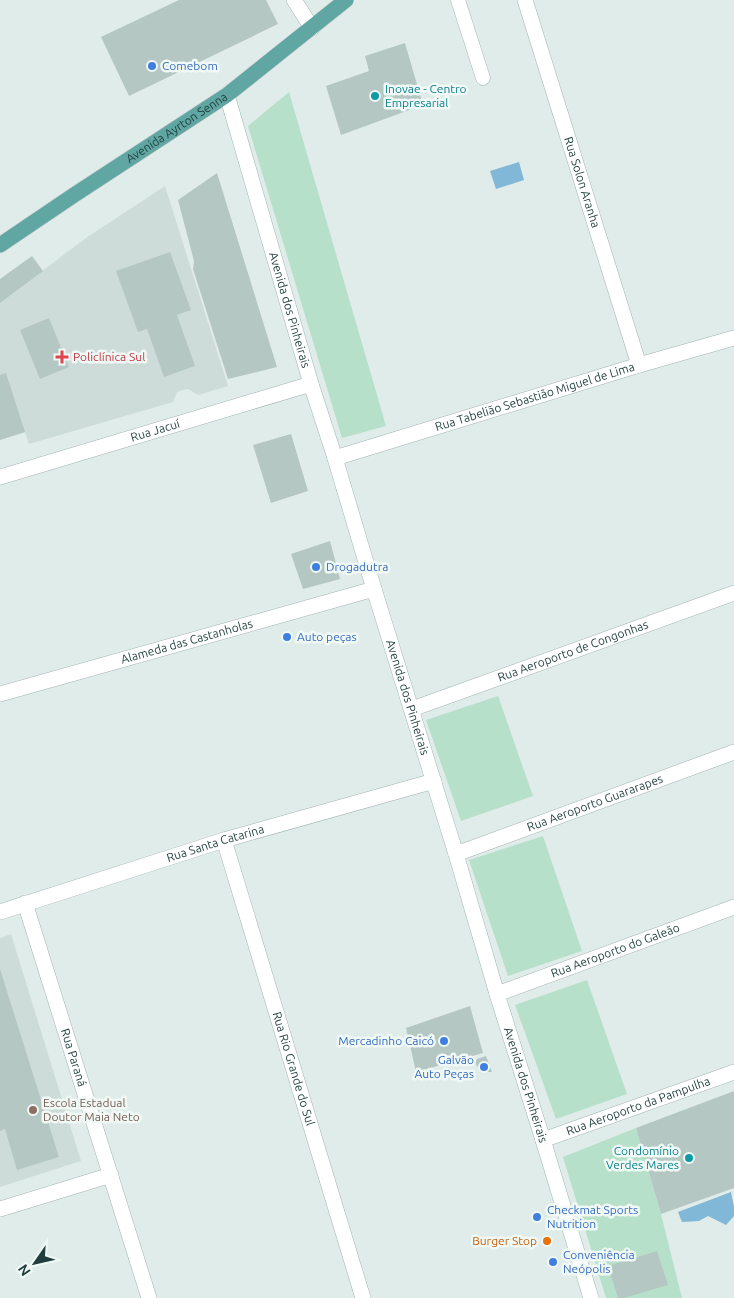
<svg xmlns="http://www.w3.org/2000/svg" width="734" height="1298" font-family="Ubuntu,sans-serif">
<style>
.built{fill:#cedcd9}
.green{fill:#b7e0ca}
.water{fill:#82b8d7}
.building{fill:#b5c7c3}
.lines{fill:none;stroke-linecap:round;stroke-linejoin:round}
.service-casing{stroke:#a2b4b2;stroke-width:15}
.minor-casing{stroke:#a2b4b2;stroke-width:16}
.secondary-casing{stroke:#9db9b5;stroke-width:16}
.primary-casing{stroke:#c0c9c9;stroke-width:16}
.service{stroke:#fff;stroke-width:14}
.minor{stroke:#fff;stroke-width:15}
.secondary{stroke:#fff;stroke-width:15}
.primary{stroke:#60a6a3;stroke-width:15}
.shop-dot{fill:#3f7fe0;stroke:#f1f9f6;stroke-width:2}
.culture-dot{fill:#0f9aa8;stroke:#f1f9f6;stroke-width:2}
.health-dot{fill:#e0444e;stroke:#f1f9f6;stroke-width:2}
.education-dot{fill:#8d6e63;stroke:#f1f9f6;stroke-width:2}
.food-dot{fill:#e8710a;stroke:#f1f9f6;stroke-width:2}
.labels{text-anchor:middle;stroke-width:5;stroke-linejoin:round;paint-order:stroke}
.shop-label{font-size:12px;fill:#366cbe;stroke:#f1f9f6;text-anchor:start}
.culture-label{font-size:12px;fill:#0d838f;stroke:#f1f9f6;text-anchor:start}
.street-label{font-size:12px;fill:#1f3e3d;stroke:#f1f9f6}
.health-label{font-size:12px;fill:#be3a42;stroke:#f1f9f6;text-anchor:start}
.education-label{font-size:12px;fill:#785e54;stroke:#f1f9f6;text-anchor:start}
.food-label{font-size:12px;fill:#c56008;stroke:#f1f9f6;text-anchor:end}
</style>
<rect width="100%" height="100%" fill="#e0ece9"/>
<path class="built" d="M 165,186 L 228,386 L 198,395 L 188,389 L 183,390 L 177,392 L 173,402 L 29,444 L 25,432 L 0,440 L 0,303 L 86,238 Z
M 11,934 L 81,1161 L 0,1187 L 0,938 Z"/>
<path class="green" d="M 289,92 L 386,426 L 342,438 L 248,126 Z
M 498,696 L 533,796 L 461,821 L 426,720 Z
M 543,836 L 582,951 L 508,976 L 469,860 Z
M 587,980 L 627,1094 L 556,1119 L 515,1005 Z
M 636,1128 L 661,1214 L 682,1298 L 606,1298 L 563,1157 Z"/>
<path class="water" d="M 519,162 L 524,180 L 496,189 L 490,171 Z
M 731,1192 L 734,1207 L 734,1216 L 726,1225 L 708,1216 L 699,1221 L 682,1222 L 678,1212 Z"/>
<path class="building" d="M 179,0 L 266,0 L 278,24 L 129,96 L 101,37 Z
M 405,43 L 423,105 L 341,135 L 326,86 L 369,71 L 365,56 Z
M 217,173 L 277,367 L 228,379 L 193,269 L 194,261 L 178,200 Z
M 170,252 L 191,310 L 177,315 L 195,366 L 164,377 L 147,329 L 138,332 L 116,271 Z
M 32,256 L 43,271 L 0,303 L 0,279 Z
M 49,318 L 69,367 L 40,379 L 20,330 Z
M 6,373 L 25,432 L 0,440 L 0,375 Z
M 291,434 L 308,491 L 271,503 L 253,445 Z
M 330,541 L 340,579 L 303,589 L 291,554 Z
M 0,969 L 59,1157 L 17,1170 L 5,1129 L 0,1131 Z
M 470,1006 L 483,1053 L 416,1072 L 406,1028 Z
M 486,1056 L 492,1072 L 481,1072 L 475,1063 L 477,1059 Z
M 734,1091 L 734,1188 L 661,1214 L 636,1128 Z
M 657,1251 L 668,1285 L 624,1298 L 618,1298 L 608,1266 Z"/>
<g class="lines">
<g class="service-casing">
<path id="service" d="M 458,0 L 483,78"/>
</g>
<g class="minor-casing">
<g id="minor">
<path d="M 294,0 L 312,28"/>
<path id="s1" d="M 525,0 L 639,365"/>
<path id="s2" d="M 335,458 L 639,365 L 734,338"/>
<path id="s3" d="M 0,477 L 311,384"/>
<path id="s4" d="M 0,694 L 374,589"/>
<path id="s5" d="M 412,709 L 734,593"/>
<path id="s6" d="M 224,840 L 363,1298"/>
<path id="s7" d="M 456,854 L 734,752"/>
<path id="s8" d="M 25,903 L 149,1298"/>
<path id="s9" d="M 0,912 L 224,840 L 434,781"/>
<path id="s10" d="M 497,994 L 734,907"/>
<path id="s11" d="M 543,1140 L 734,1072"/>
<path d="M 0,1209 L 111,1175"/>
</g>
</g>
<g class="secondary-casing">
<g id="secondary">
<path id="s12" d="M 227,95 L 311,384 L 335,458 L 374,589 L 456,854 L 497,994 L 543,1140 L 591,1298"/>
</g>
</g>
<g class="primary-casing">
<g id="primary">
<path id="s13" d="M 0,245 L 74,195 L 227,95 L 346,0"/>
</g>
</g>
<use href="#service" class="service"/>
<use href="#minor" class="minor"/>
<use href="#secondary" class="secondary"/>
<use href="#primary" class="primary"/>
</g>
<g class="shop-dot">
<circle cx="152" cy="66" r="5"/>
<circle cx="316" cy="567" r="5"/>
<circle cx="287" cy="637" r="5"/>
<circle cx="444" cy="1041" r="5"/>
<circle cx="484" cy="1067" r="5"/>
<circle cx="537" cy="1217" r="5"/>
<circle cx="553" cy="1262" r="5"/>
</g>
<g class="culture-dot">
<circle cx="375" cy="96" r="5"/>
<circle cx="689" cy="1158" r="5"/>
</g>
<path class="health-dot" d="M59.5 349.5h5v5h5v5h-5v5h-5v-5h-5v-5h5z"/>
<circle class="education-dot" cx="33" cy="1110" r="5"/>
<circle class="food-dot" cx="547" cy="1241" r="5"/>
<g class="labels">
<g class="shop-label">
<text x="162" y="70">Comebom</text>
<text x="326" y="571">Drogadutra</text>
<text x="297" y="641">Auto peças</text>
<text x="434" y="1045" text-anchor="end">Mercadinho Caicó</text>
<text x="474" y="1064" text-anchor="end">Galvão<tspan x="474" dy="14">Auto Peças</tspan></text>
<text x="547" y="1214">Checkmat Sports<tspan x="547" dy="14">Nutrition</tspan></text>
<text x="563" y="1259">Conveniência<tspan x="563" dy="14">Neópolis</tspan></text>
</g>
<g class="culture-label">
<text x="385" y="93">Inovae - Centro<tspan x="385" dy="14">Empresarial</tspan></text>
<text x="679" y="1155" text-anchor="end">Condomínio<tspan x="679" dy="14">Verdes Mares</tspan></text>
</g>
<g class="street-label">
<text dy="4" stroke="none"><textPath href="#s13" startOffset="212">Avenida Ayrton Senna</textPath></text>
<text dy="4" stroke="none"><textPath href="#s1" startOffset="191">Rua Solon Aranha</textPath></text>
<text dy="4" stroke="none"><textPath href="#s12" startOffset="224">Avenida dos Pinheirais</textPath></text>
<text dy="4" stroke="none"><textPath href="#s2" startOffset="209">Rua Tabelião Sebastião Miguel de Lima</textPath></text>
<text dy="4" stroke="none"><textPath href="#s3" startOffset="162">Rua Jacuí</textPath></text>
<text dy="4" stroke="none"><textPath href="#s4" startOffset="194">Alameda das Castanholas</textPath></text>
<text dy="4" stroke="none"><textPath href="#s5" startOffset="171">Rua Aeroporto de Congonhas</textPath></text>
<text dy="4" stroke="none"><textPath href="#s12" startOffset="629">Avenida dos Pinheirais</textPath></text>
<text dy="4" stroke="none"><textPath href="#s7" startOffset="148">Rua Aeroporto Guararapes</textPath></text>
<text dy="4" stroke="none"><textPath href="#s9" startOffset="226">Rua Santa Catarina</textPath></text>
<text dy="4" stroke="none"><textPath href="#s10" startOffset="126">Rua Aeroporto do Galeão</textPath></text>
<text dy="4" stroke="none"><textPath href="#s8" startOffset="162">Rua Paraná</textPath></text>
<text dy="4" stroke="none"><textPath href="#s6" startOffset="239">Rua Rio Grande do Sul</textPath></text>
<text dy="4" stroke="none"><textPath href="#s12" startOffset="1034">Avenida dos Pinheirais</textPath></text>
<text dy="4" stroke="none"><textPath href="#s11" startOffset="101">Rua Aeroporto da Pampulha</textPath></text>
</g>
<g class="health-label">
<text x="73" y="361">Policlínica Sul</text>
</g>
<g class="education-label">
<text x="43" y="1107">Escola Estadual<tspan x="43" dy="14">Doutor Maia Neto</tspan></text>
</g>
<g class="food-label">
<text x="537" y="1245">Burger Stop</text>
</g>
</g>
<g transform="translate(35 1263) rotate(236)" stroke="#f1f9f6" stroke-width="4" paint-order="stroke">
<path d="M0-4L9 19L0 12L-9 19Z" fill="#1f3e3d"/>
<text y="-8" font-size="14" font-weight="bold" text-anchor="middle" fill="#1f3e3d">N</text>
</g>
</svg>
